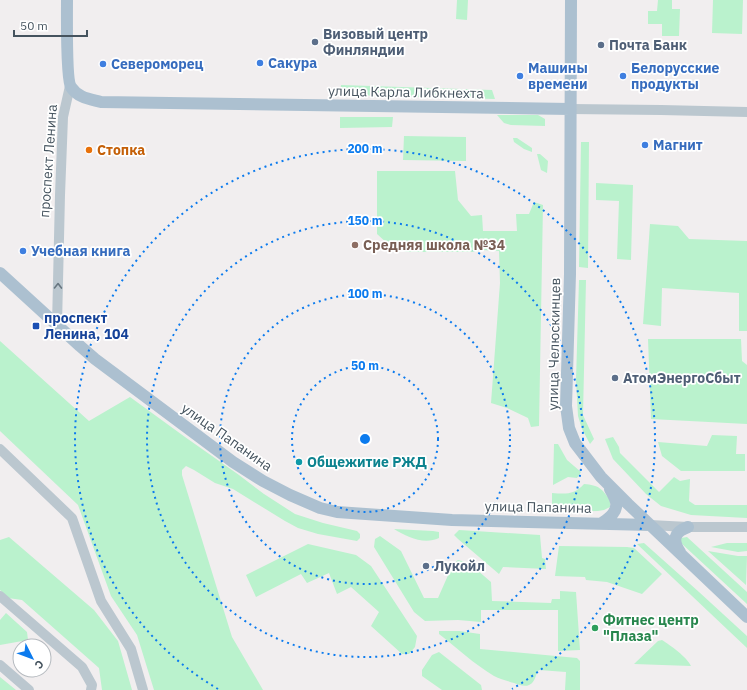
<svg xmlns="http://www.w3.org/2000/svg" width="747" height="690" font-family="'IBM Plex Sans',sans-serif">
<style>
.green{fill:#baf2cd}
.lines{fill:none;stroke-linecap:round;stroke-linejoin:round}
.minor{stroke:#bbc7cf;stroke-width:10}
.major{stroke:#acc0d0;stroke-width:12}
.oneway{stroke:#687680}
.ring{fill:none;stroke:#0c7bee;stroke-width:2;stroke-dasharray:2 4}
.service-dot{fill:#5c6f8a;stroke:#fff;stroke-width:1.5}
.shop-dot{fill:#3f7fe0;stroke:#fff;stroke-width:1.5}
.food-dot{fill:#e8710a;stroke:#fff;stroke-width:1.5}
.education-dot{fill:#8d6e63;stroke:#fff;stroke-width:1.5}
.transit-dot{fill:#1a4fb4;stroke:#fff;stroke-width:1.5}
.culture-dot{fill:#0f9aa8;stroke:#fff;stroke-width:1.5}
.leisure-dot{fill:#2e9e5b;stroke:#fff;stroke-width:1.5}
.labels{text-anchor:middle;stroke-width:3.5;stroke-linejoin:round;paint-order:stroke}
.service-label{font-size:14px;font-weight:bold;fill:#4e5e75;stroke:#fff;text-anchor:start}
.shop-label{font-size:14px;font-weight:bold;fill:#366cbe;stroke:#fff;text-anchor:start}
.street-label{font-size:14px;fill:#45535e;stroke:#fff}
.food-label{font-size:14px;font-weight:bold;fill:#c56008;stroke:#fff;text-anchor:start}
.education-label{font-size:14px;font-weight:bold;fill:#785e54;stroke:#fff;text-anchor:start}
.transit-label{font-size:14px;font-weight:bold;fill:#164399;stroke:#fff;text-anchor:start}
.culture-label{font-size:14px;font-weight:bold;fill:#0d838f;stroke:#fff;text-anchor:start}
.leisure-label{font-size:14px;font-weight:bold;fill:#27864d;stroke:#fff;text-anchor:start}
.centre{fill:#0c7bee;stroke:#fff;stroke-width:2}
.ring-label{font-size:12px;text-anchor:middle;font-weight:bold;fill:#0c7bee;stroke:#fff;stroke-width:3.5;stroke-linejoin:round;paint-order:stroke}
</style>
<rect width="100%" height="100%" fill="#f1eeef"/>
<path class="green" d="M 457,0 L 468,0 L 467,20 L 456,19 Z
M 658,0 L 672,0 L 672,9 L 680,9 L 679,36 L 662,36 L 662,24 L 648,24 L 648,11 L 657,11 Z
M 713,0 L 743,0 L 742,34 L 712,33 Z
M 341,85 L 492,90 L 495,99 L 340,95 Z
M 497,115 L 538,115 L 545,119 L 545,126 L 511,125 L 504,123 Z
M 340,117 L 393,117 L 392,127 L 340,128 Z
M 404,136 L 466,137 L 466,161 L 403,160 Z
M 513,138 L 517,138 L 532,148 L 532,152 L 524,149 L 514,142 Z
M 581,142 L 589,142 L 588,268 L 579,267 Z
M 537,154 L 540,154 L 548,161 L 547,173 L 541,170 Z
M 377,171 L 455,171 L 458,200 L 471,216 L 482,215 L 483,231 L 517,231 L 516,214 L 529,214 L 534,202 L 543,205 L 539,426 L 531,427 L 528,418 L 507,408 L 491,403 L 500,283 L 499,251 L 482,250 L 473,252 L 406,252 L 388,244 L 377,234 Z
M 596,183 L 633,185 L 631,260 L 617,259 L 619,201 L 596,200 Z
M 650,224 L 678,226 L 689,239 L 747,241 L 747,331 L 739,331 L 739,293 L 662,288 L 661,326 L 643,324 Z
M 579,280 L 586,280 L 583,415 L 594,439 L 590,444 L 582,429 L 578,416 L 576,380 Z
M 648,339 L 741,339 L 742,361 L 747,365 L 747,424 L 651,419 Z
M 0,341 L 89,421 L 130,397 L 185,437 L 239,475 L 264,494 L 295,514 L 323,523 L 357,531 L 360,534 L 360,538 L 357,541 L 318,534 L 298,528 L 285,521 L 233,489 L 215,483 L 194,470 L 186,466 L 182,470 L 182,475 L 232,637 L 263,690 L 154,690 L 137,635 L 111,596 L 78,505 L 0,431 Z
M 712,435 L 737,436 L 736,454 L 745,454 L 745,471 L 681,471 L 662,456 L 658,442 L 707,446 Z
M 613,437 L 619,447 L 620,453 L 659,492 L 674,477 L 680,481 L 690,479 L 689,501 L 695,505 L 747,505 L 747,518 L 691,515 L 661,506 L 646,494 L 613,459 L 605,439 Z
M 554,444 L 558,444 L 567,460 L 581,472 L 577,478 L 568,477 L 553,485 Z
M 584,484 C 599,485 602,489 610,500 L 610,507 L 604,510 L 598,511 L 552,512 L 552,493 C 566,494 574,495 584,484 Z
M 394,529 L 433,531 L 439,532 L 439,538 C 424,545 407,537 394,529 Z
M 459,530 L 540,535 L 542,558 L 545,559 L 546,569 L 503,567 L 499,574 L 458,539 L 454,535 Z
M 380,536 L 401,551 L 424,598 L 438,598 L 453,564 L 458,560 L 469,563 L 491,582 L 492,601 L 551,603 L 552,599 L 560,599 L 560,591 L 576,592 L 580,650 L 558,651 L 558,610 L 481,610 L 481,622 L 458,620 L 425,621 L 414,612 L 374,547 L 375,539 Z
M 9,537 L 94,610 L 118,641 L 132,690 L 102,690 L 99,668 L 22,600 L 8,598 L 0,590 L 0,540 Z
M 687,537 L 747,592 L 747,604 L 681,543 L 681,538 Z
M 644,543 L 699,592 L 747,636 L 747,648 L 637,544 Z
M 727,543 L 747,543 L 747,551 L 738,552 L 711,547 Z
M 308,544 L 356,555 L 371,566 L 417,636 L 415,647 L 409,654 L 402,654 L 371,626 L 379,612 L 351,587 L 337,594 L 329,573 L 307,583 L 301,574 L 256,597 L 246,575 Z
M 559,546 L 627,547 L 634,548 L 662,574 L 642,594 L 607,582 L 586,580 L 585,577 L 555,576 Z
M 708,551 L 738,556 L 747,556 L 746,585 Z
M 6,613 L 27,632 L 28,640 L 0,645 L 0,620 Z
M 439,631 L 459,631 L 480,634 L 480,649 L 577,658 L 580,661 L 580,690 L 565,690 L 566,672 L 539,670 C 535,674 536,682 529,685 C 525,687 519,685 514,683 C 507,681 500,679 494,676 C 474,664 457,648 439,634 Z
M 662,640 C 670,645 687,657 691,666 L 634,664 L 658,641 Z
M 439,652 L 481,685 L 482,690 L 442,690 L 422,676 L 422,670 L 432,655 Z
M 0,677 L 16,690 L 0,690 Z"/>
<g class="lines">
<path class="minor" d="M 570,109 L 661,110 L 747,112
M 57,325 L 60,195 L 63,117 L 70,86
M 0,449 L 72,518 L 101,601 L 131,649 L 143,690
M 650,525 L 688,527 L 747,527
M 0,596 L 82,667 L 92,685 L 91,690
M 0,665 L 29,690"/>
<path class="major" d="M 67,0 C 67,14 66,80 71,87 C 78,98 90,99 101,102 L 570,109
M 571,0 L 570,274 L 566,406 L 569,428 L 575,443 L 601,477 L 628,504 L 747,617
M 0,273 L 80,346 L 95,359 L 233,462 L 263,481 L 290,495 L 320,508 L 337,512 L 452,520 L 650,525
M 602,523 C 609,518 618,512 616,502 C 615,498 612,493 610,489
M 680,552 C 672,540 674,532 688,527"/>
</g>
<defs><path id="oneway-chevron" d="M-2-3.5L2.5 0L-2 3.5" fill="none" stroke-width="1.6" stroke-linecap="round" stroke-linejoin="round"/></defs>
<use class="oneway" href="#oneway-chevron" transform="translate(58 286) rotate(-89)"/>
<g class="ring">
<circle cx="365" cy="439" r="73"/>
<circle cx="365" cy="439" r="145"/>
<circle cx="365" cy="439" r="218"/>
<path d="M218 689A290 290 0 1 1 512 689"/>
</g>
<g class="service-dot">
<circle cx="315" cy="42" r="4"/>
<circle cx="601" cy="45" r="4"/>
<circle cx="615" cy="378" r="4"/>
<circle cx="426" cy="566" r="4"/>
</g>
<g class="shop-dot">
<circle cx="260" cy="63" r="4"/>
<circle cx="103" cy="64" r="4"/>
<circle cx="520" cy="76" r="4"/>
<circle cx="623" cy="76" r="4"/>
<circle cx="645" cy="145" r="4"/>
<circle cx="23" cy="251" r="4"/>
</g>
<circle class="food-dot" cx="89" cy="150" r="4"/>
<circle class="education-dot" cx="355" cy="245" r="4"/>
<rect class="transit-dot" x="32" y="322" width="8" height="8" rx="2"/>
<circle class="culture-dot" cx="299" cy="462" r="4"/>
<circle class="leisure-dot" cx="595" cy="628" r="4"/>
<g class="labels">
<g class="service-label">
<text x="323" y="39">Визовый центр<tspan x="323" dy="16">Финляндии</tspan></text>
<text x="609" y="50">Почта Банк</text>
<text x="623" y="383">АтомЭнергоСбыт</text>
<text x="434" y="571">Лукойл</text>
</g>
<g class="shop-label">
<text x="268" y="68">Сакура</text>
<text x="111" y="69">Североморец</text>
<text x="528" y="73">Машины<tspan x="528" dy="16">времени</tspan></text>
<text x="631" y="73">Белорусские<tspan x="631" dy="16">продукты</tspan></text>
<text x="653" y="150">Магнит</text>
<text x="31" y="256">Учебная книга</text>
</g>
<g class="street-label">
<text transform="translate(406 92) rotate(1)" y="5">улица Карла Либкнехта</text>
<text transform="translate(48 161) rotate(-86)" y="5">проспект Ленина</text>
<text transform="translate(554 344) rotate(-89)" y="5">улица Челюскинцев</text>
<text transform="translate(227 437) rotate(35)" y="5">улица Папанина</text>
<text transform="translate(538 507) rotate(1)" y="5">улица Папанина</text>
</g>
<g class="food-label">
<text x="97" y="155">Стопка</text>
</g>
<g class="education-label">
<text x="363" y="250">Средняя школа №34</text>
</g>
<g class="transit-label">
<text x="44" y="323">проспект<tspan x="44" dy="16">Ленина, 104</tspan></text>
</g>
<g class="culture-label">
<text x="307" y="467">Общежитие РЖД</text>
</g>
<g class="leisure-label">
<text x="603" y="625">Фитнес центр<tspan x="603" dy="16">"Плаза"</tspan></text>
</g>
</g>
<circle cx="365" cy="439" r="6" class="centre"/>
<g class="ring-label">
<text x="365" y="153">200 m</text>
<text x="365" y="225">150 m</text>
<text x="365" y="298">100 m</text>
<text x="365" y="370">50 m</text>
</g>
<g transform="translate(32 658) rotate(132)"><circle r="19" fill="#ffffff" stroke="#b5babf"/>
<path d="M0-3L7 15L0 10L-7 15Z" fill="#0c7bee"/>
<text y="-6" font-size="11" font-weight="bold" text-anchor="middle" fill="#45535e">С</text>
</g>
<path d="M14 30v6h73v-6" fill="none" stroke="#45535e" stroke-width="2"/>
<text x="20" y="30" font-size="12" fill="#45535e" stroke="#ffffff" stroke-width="3" paint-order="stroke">50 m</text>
</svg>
